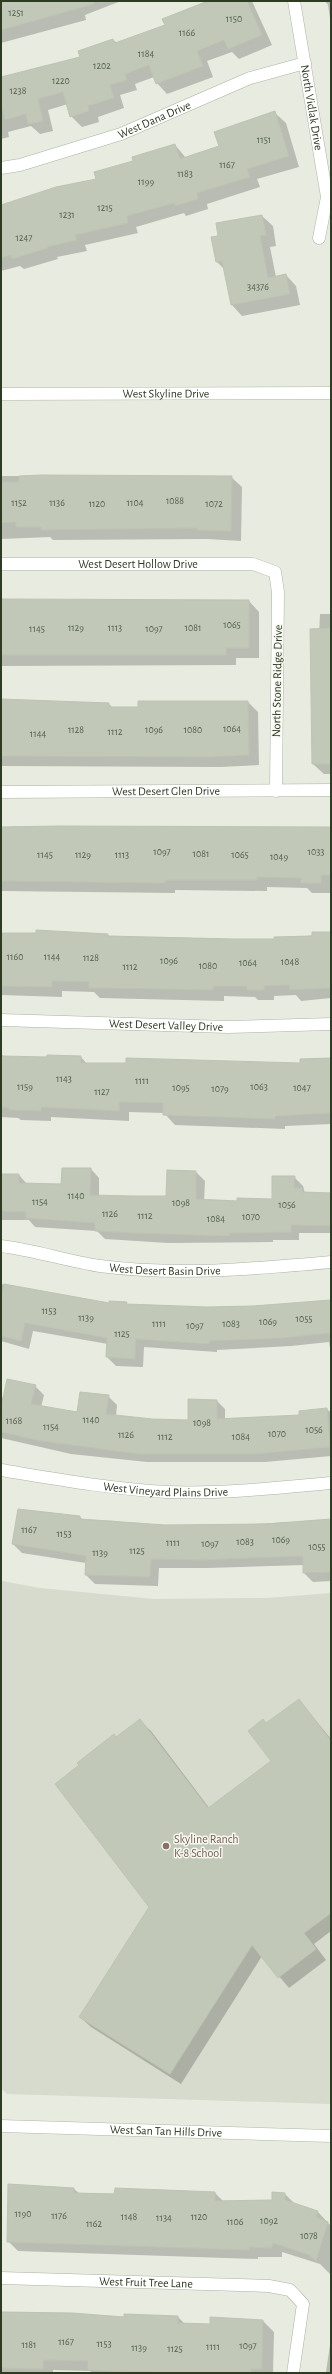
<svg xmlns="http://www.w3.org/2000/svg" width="332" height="2374" font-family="'Alegreya Sans',sans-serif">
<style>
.built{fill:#d6dbce}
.shadow{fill:#0003}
.building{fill:#c1c8b8;stroke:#bdc4b2}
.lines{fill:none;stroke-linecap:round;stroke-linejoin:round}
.street-casing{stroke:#abb3a3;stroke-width:13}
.secondary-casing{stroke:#aeb9a1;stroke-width:13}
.street{stroke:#fff;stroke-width:12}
.secondary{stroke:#fff;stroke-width:12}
.education-dot{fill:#8d6e63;stroke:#f5f7f0;stroke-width:1.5}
.labels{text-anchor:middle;stroke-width:3;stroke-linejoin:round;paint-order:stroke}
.number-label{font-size:10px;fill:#515e47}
.street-label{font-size:12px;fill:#2c3b21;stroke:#f5f7f0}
.education-label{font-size:12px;fill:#785e54;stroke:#f5f7f0;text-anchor:start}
</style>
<rect width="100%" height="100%" fill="#e7ebe0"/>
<path class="built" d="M 2,1581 L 40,1588 L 154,1599 L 267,1598 L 331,1593 L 331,2104 L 7,2094 L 1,2088 Z"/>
<path class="shadow" d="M 1,1 L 121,1 L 85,15 L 86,20 L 1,43 Z
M 209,1 L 252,1 L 272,45 L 239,59 L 232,52 L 207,61 L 213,77 L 167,94 L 157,83 L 154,77 L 135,84 L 137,90 L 120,95 L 124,108 L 98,117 L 99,122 L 82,127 L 71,116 L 68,104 L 48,110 L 53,131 L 40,134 L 31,126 L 8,132 L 9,137 L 1,139 L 1,78 L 81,57 L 113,40 L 117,43 L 166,26 Z
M 325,1 L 331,1 L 331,25 L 328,5 Z
M 275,113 L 286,123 L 299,167 L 257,179 L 260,187 L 207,204 L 208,209 L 186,216 L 184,213 L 136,227 L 138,233 L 85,245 L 87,251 L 57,257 L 58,259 L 24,269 L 20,266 L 1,271 L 1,206 L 97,180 L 135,161 L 175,145 L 186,158 L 220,147 Z
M 262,216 L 273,226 L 276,246 L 270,247 L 276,277 L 286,275 L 296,286 L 300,305 L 242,316 L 232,305 L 225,270 L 217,262 L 219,237 Z
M 1,476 L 231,477 L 242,487 L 241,541 L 207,539 L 53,540 L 50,537 L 1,539 Z
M 1,601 L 249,601 L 259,612 L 259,658 L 236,658 L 236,665 L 1,666 Z
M 320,614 L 331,614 L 331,774 L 324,774 L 313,764 Z
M 1,700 L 109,704 L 113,708 L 139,708 L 248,702 L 258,712 L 259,765 L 221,767 L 1,766 Z
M 1,827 L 331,827 L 331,893 L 312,893 L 307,888 L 267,887 L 267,891 L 175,890 L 175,893 L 1,891 Z
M 37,932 L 154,939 L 154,937 L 275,940 L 331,933 L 331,998 L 301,1001 L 296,995 L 274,996 L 274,1000 L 258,1000 L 255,997 L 224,996 L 224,1001 L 100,998 L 94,992 L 62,991 L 62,997 L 1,995 L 1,934 L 37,934 Z
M 1,1054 L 5,1057 L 81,1057 L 87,1064 L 301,1064 L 301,1060 L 331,1058 L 331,1124 L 285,1126 L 285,1129 L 175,1125 L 164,1113 L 129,1112 L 129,1121 L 51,1117 L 51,1121 L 21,1120 L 18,1118 L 1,1117 Z
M 91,1169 L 99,1178 L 99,1196 L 167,1197 L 196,1172 L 205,1181 L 204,1201 L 238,1202 L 273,1200 L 294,1177 L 303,1186 L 305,1193 L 331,1194 L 331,1233 L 299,1233 L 299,1240 L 273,1240 L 273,1242 L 168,1243 L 105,1239 L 97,1231 L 35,1227 L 29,1220 L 1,1220 L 1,1175 L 19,1175 L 27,1184 L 62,1185 Z
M 1,1284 L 109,1304 L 126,1303 L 128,1305 L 182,1308 L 253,1307 L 331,1301 L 331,1354 L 329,1342 L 291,1346 L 217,1350 L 217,1352 L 144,1347 L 143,1367 L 116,1366 L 107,1357 L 108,1344 L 33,1331 L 29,1349 L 1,1341 Z
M 35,1386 L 44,1395 L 41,1407 L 78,1413 L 108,1396 L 117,1405 L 116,1416 L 151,1420 L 189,1421 L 217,1401 L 225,1409 L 225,1420 L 300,1416 L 326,1409 L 331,1412 L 331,1456 L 265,1462 L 147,1462 L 71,1454 L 1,1438 L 1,1398 Z
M 80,1517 L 83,1520 L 116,1521 L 118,1523 L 200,1527 L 331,1520 L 331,1581 L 313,1582 L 304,1573 L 304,1565 L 208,1568 L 159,1568 L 158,1586 L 95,1584 L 86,1575 L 86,1563 L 22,1553 L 13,1544 Z
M 299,1700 L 331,1739 L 331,1931 L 314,1944 L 326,1960 L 289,1988 L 262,1956 L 181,2084 L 91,2027 L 80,2017 L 150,1907 L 117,1738 L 140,1721 L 151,1731 L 210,1809 L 272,1761 L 267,1724 Z
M 9,2185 L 74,2189 L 80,2194 L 215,2193 L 224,2202 L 272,2201 L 285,2194 L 295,2204 L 318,2212 L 331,2226 L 331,2275 L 320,2264 L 282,2252 L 282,2257 L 258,2257 L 258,2259 L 18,2251 L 8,2241 Z
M 1,2312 L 125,2318 L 178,2317 L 186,2325 L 211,2325 L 263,2321 L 274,2332 L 273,2373 L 93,2373 L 90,2371 L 53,2370 L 53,2373 L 1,2373 Z
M 331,2338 L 331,2373 L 326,2373 L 326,2372 Z"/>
<path class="building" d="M 1,1 L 93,1 L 94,4 L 1,30 Z
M 208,1 L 247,1 L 262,35 L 228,49 L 224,40 L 197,51 L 203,66 L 156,84 L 149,65 L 125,74 L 127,80 L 110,85 L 114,98 L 88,106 L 89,111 L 70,117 L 63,92 L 38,99 L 43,121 L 28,124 L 26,114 L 5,120 L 1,103 L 1,77 L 80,57 L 78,51 L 113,39 L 115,43 L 165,25 L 162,19 Z
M 275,111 L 289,156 L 247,169 L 250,177 L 197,193 L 198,199 L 175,206 L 174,203 L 127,216 L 128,223 L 75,235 L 77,240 L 47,247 L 48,248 L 12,259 L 11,255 L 1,258 L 1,205 L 56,187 L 96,179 L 94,172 L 133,161 L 132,157 L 175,144 L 180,159 L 219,146 L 214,132 Z
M 262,215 L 266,235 L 260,236 L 268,278 L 286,274 L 290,294 L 231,305 L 222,261 L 216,262 L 211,237 L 218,236 L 216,223 Z
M 41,475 L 232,476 L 231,531 L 197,530 L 197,528 L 41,530 L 41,527 L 16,527 L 16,522 L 2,523 L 1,482 L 19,482 L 19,476 Z
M 1,599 L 249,600 L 249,648 L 226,648 L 226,655 L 1,655 Z
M 331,628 L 331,764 L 312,764 L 310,629 Z
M 1,699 L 109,703 L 109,707 L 138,707 L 138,701 L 248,701 L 249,755 L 209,757 L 1,756 Z
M 59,826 L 331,827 L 331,875 L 321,875 L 321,883 L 301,883 L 301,878 L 257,877 L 257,880 L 165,880 L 165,883 L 1,881 L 1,827 Z
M 36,930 L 108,934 L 108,936 L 231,939 L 274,939 L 274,937 L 312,936 L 312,932 L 331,932 L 331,988 L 290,990 L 289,985 L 264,986 L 264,990 L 247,990 L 247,986 L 213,986 L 213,990 L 106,988 L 89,988 L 89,982 L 52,981 L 52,987 L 1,986 L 1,933 L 36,933 Z
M 47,1055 L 81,1056 L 81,1063 L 126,1063 L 126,1058 L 300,1063 L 300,1059 L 331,1058 L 331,1113 L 275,1116 L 275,1119 L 163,1115 L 163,1103 L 119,1102 L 119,1111 L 41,1107 L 41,1111 L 9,1110 L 9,1108 L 1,1107 L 1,1056 L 47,1057 Z
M 62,1168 L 91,1168 L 90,1195 L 132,1196 L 166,1196 L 167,1170 L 196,1171 L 196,1199 L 237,1201 L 237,1198 L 272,1199 L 272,1176 L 295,1176 L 294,1188 L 302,1188 L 302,1192 L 331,1193 L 331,1226 L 291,1225 L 291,1232 L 229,1233 L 229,1236 L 131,1233 L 95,1231 L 95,1223 L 26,1218 L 26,1212 L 1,1211 L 1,1174 L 19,1174 L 19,1183 L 61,1184 Z
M 4,1284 L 109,1303 L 109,1301 L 127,1302 L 126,1304 L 207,1307 L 253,1306 L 331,1300 L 331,1333 L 282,1338 L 209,1341 L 209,1344 L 136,1339 L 135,1359 L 106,1357 L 107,1338 L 25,1323 L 21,1341 L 1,1336 L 1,1298 Z
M 7,1379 L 36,1385 L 31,1404 L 77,1412 L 80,1392 L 109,1395 L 106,1414 L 152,1419 L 188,1420 L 188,1399 L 217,1400 L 217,1419 L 299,1415 L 299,1411 L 327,1408 L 330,1447 L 255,1454 L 138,1454 L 35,1440 L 1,1432 L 1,1408 Z
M 18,1509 L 80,1516 L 80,1519 L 165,1525 L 266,1524 L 331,1519 L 331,1572 L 303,1573 L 303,1556 L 199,1560 L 151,1559 L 150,1577 L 85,1575 L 86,1556 L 12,1544 Z
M 299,1699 L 331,1741 L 331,1913 L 304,1933 L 316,1949 L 278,1978 L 252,1945 L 170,2074 L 79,2017 L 149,1907 L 55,1784 L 79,1765 L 77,1763 L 114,1734 L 116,1737 L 140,1719 L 208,1808 L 271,1761 L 248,1731 L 263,1719 L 266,1723 Z
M 8,2184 L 74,2188 L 74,2193 L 114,2194 L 115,2188 L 215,2192 L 215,2201 L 272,2200 L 272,2192 L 285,2193 L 285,2200 L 318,2211 L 316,2217 L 328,2222 L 316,2261 L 309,2255 L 273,2243 L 272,2248 L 249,2247 L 249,2250 L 7,2242 Z
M 1,2312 L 72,2313 L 124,2317 L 124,2314 L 178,2316 L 178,2323 L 210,2324 L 210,2317 L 263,2320 L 262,2369 L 251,2369 L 251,2373 L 123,2372 L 88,2370 L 88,2361 L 43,2360 L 43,2369 L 1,2368 Z"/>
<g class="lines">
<g class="street-casing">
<g id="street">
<path id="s1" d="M 294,1 L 327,197 L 319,238"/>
<path id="s2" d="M 1,168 L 20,165 L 121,134 L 250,78 L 305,63"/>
<path id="s3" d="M 1,564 L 253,564 L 275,572 L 278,592 L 276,791"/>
<path id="s4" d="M 1,792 L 331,790"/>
<path id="s5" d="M 1,1020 L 228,1027 L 331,1024"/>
<path id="s6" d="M 1,1246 C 34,1250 67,1261 100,1266 C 177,1276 254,1269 331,1262"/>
<path id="s7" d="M 1,1470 C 56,1479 111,1489 167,1492 C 222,1494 276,1488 331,1483"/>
<path id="s8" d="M 1,2278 L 269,2286 L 290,2290 L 303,2304 L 293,2373"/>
</g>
</g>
<g class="secondary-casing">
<g id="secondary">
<path id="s9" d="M 1,394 L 331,393"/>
<path id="s10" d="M 1,2126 L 331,2136"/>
</g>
</g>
<use href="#street" class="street"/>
<use href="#secondary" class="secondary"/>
</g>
<circle class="education-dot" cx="166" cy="1846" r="4"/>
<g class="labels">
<g class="number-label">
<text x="16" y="16">1251</text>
<text x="234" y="22">1150</text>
<text x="187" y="36">1166</text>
<text x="146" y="57">1184</text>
<text x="102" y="69">1202</text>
<text x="61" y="84">1220</text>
<text x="18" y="94">1238</text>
<text x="264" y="143">1151</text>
<text x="227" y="168">1167</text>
<text x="185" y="177">1183</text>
<text x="146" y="185">1199</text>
<text x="105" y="211">1215</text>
<text x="67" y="218">1231</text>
<text x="24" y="241">1247</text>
<text x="258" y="290">34376</text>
<text x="175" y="504">1088</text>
<text x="19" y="506">1152</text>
<text x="57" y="506">1136</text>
<text x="135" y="506">1104</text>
<text x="97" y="507">1120</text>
<text x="214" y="507">1072</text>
<text x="232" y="628">1065</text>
<text x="76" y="631">1129</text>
<text x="115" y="631">1113</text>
<text x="193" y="631">1081</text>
<text x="37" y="632">1145</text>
<text x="154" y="632">1097</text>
<text x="232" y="732">1064</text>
<text x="76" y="733">1128</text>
<text x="154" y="733">1096</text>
<text x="193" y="733">1080</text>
<text x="115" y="735">1112</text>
<text x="38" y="737">1144</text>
<text x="162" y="855">1097</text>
<text x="316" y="855">1033</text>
<text x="201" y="857">1081</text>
<text x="45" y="858">1145</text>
<text x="83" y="858">1129</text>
<text x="122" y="858">1113</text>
<text x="240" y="858">1065</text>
<text x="279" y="860">1049</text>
<text x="15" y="960">1160</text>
<text x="52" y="960">1144</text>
<text x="91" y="961">1128</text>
<text x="169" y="964">1096</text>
<text x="290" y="965">1048</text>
<text x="248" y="966">1064</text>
<text x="208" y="969">1080</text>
<text x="130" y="970">1112</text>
<text x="64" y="1082">1143</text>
<text x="142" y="1084">1111</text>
<text x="25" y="1090">1159</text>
<text x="259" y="1090">1063</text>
<text x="181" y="1091">1095</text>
<text x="302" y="1091">1047</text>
<text x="220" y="1092">1079</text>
<text x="102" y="1095">1127</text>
<text x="76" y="1199">1140</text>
<text x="40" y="1205">1154</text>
<text x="181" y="1206">1098</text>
<text x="287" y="1208">1056</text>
<text x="110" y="1217">1126</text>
<text x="145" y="1219">1112</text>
<text x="251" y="1220">1070</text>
<text x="216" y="1222">1084</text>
<text x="49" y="1314">1153</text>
<text x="86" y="1321">1139</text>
<text x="304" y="1322">1055</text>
<text x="268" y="1325">1069</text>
<text x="159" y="1327">1111</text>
<text x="231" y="1327">1083</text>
<text x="195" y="1329">1097</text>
<text x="122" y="1337">1125</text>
<text x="91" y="1423">1140</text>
<text x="14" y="1424">1168</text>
<text x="202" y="1426">1098</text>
<text x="51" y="1430">1154</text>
<text x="314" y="1433">1056</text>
<text x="277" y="1437">1070</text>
<text x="126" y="1438">1126</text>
<text x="165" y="1440">1112</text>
<text x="241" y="1440">1084</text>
<text x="29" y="1533">1167</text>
<text x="64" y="1537">1153</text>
<text x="281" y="1543">1069</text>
<text x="245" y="1545">1083</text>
<text x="173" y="1546">1111</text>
<text x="210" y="1547">1097</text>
<text x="317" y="1550">1055</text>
<text x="137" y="1554">1125</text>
<text x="100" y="1556">1139</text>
<text x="23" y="2217">1190</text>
<text x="59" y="2219">1176</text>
<text x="129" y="2220">1148</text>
<text x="199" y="2220">1120</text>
<text x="164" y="2221">1134</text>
<text x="269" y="2224">1092</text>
<text x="235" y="2225">1106</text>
<text x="94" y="2227">1162</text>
<text x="309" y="2239">1078</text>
<text x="66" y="2345">1167</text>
<text x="104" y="2347">1153</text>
<text x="29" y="2348">1181</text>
<text x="248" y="2349">1097</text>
<text x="213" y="2350">1111</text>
<text x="139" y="2351">1139</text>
<text x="175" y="2352">1125</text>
</g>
<g class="street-label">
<text dy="4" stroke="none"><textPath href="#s1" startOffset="108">North Vidlak Drive</textPath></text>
<text dy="4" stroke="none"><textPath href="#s2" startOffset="161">West Dana Drive</textPath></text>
<text dy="4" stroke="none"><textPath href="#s9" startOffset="165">West Skyline Drive</textPath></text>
<text dy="4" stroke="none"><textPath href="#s3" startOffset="137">West Desert Hollow Drive</textPath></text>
<text transform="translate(277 681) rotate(-89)" y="4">North Stone Ridge Drive</text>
<text dy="4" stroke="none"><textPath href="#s4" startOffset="165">West Desert Glen Drive</textPath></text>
<text dy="4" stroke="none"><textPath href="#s5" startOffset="165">West Desert Valley Drive</textPath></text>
<text dy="4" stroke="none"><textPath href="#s6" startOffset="166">West Desert Basin Drive</textPath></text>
<text dy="4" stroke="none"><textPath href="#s7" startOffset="166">West Vineyard Plains Drive</textPath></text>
<text dy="4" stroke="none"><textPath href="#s10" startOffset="165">West San Tan Hills Drive</textPath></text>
<text dy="4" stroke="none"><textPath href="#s8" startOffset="145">West Fruit Tree Lane</textPath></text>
</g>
<g class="education-label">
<text x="174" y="1843">Skyline Ranch<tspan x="174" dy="14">K-8 School</tspan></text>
</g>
</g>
<rect width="332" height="2374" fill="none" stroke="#2c3b21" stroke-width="4"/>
</svg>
